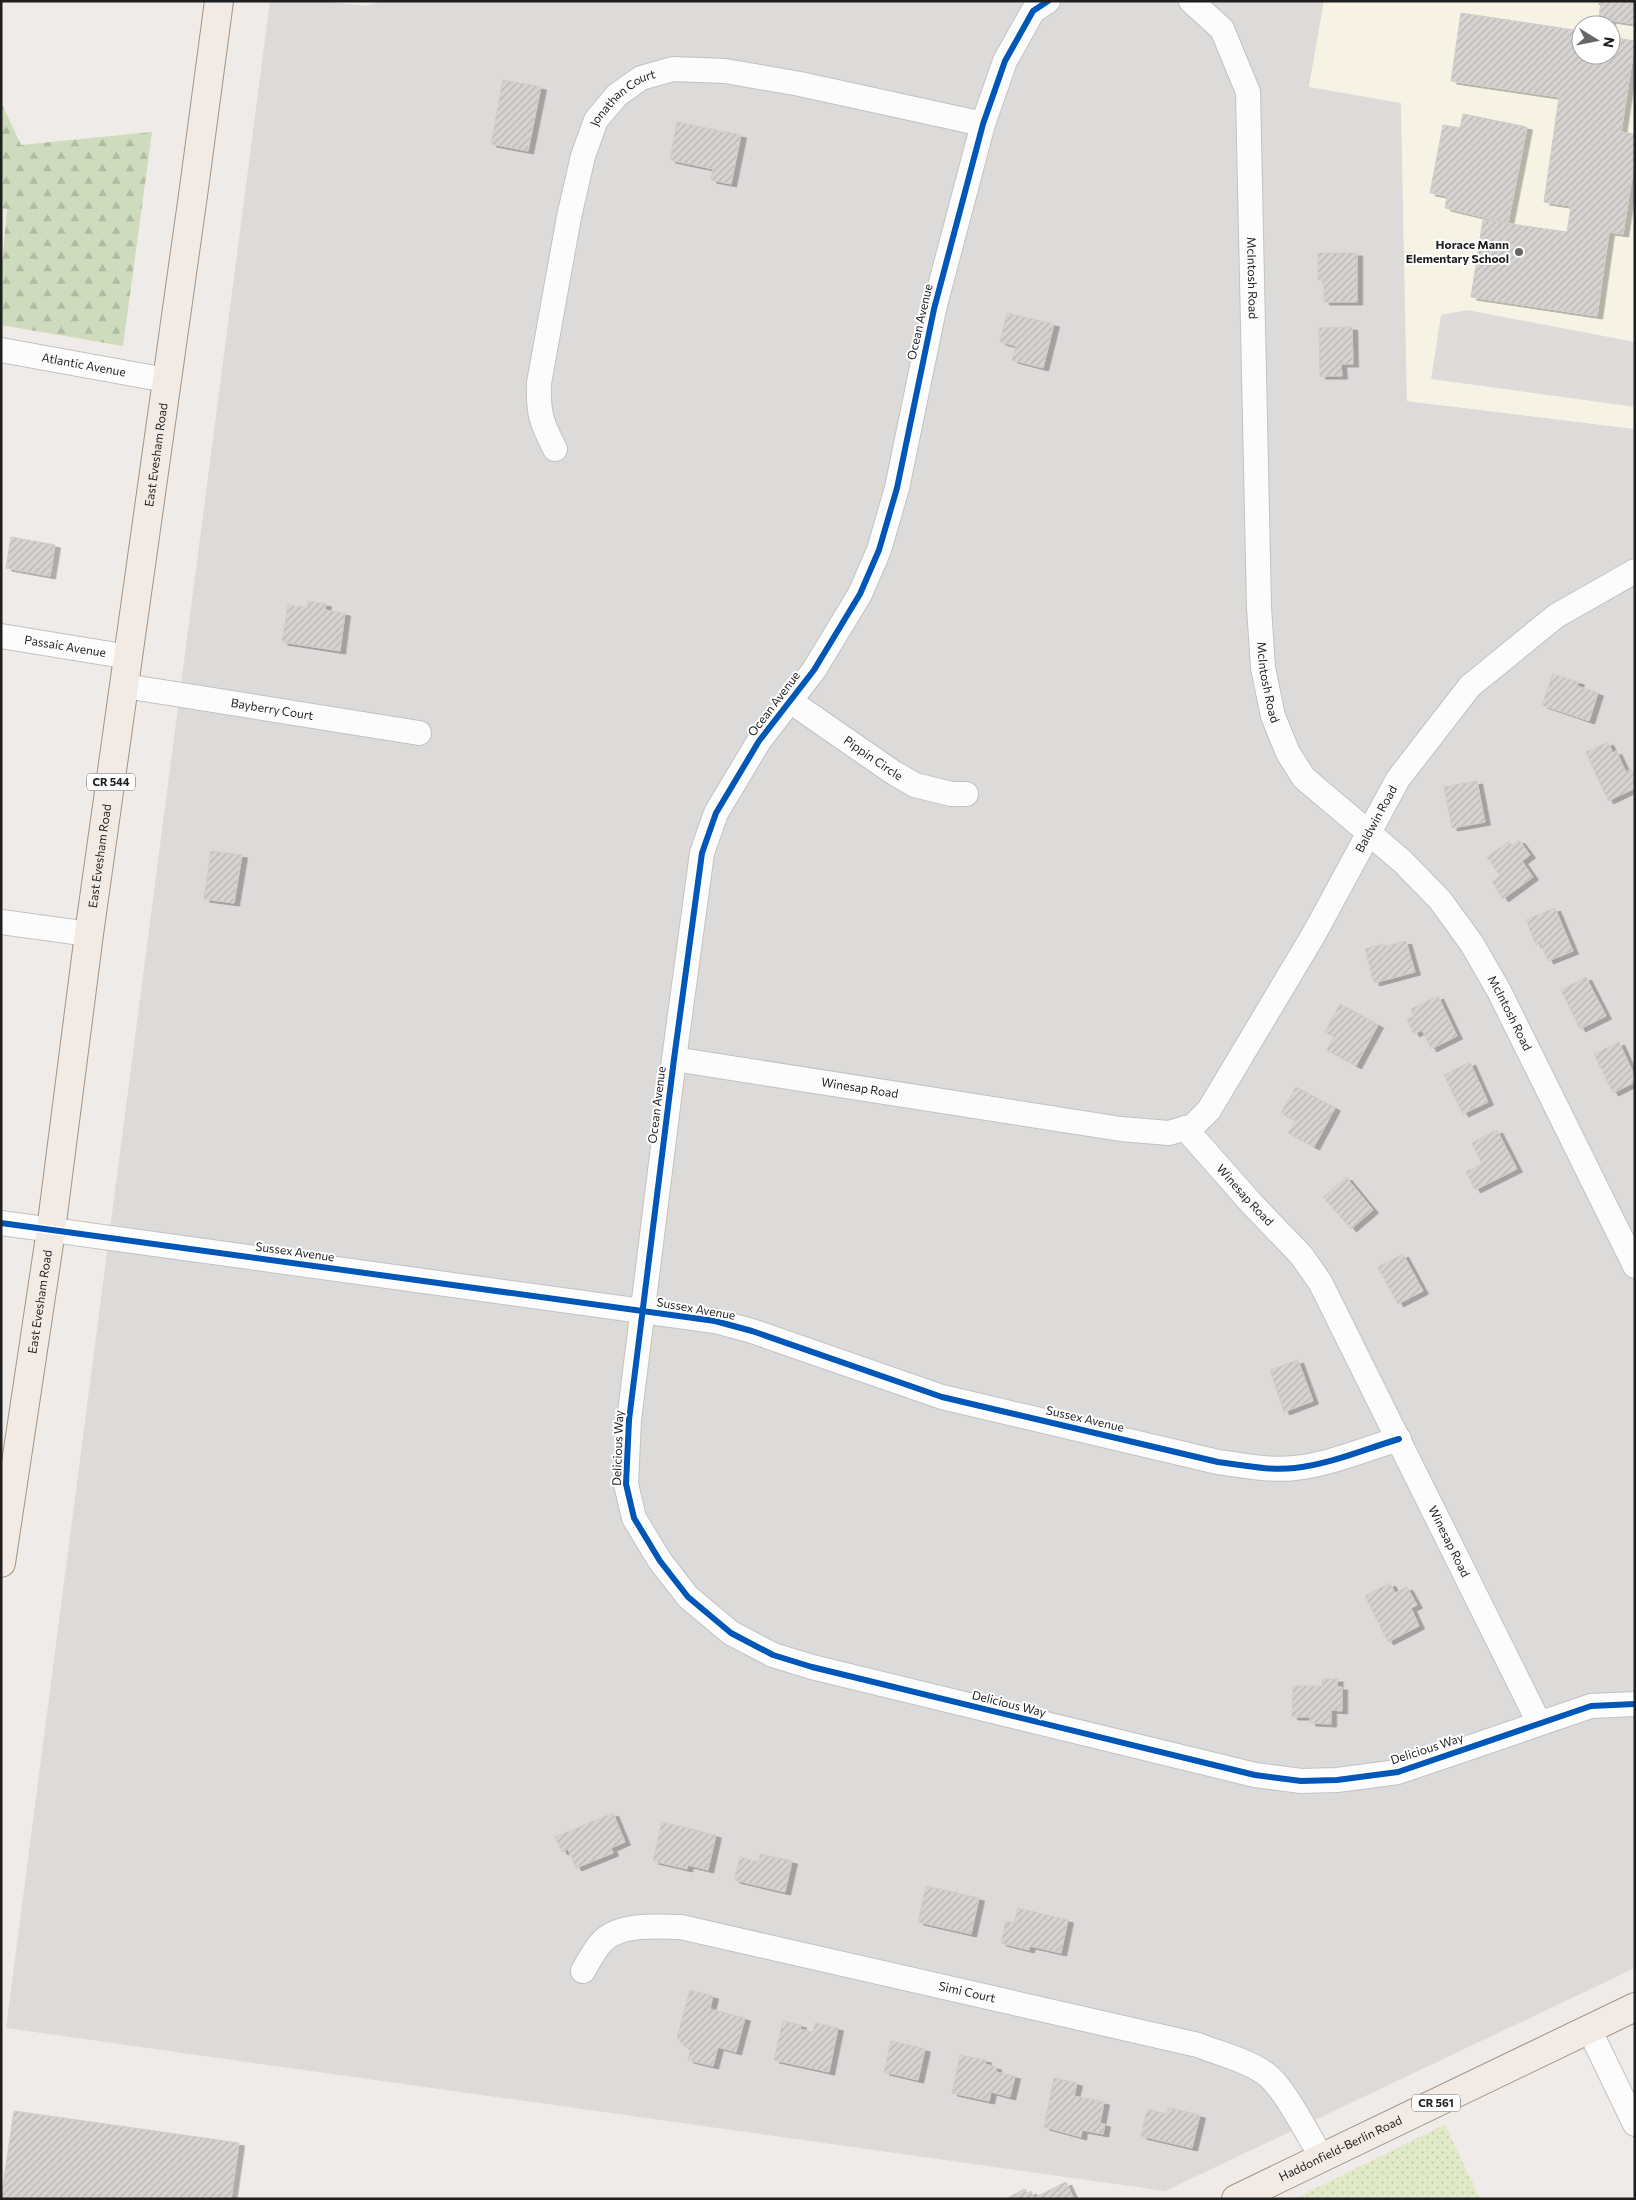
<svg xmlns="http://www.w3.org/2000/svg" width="1636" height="2200" font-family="Commissioner,sans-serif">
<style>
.residential{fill:#dddbda}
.education{fill:#f7f3e4;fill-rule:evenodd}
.grass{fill:url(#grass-dots)}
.forest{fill:url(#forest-firs)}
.parking{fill:#dedcdb}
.building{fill:url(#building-hatch);stroke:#d1ccc9;filter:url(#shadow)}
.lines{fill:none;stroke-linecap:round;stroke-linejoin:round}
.minor-casing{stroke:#c3c2c0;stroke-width:26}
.major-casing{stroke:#a59484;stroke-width:30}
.minor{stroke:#fcfcfc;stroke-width:24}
.major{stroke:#f1eae5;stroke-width:28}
.cycleway-casing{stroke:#fff;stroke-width:9}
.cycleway{stroke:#0057b8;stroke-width:6}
.poi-dot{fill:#676665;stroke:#fff;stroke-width:2}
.labels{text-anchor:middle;stroke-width:4;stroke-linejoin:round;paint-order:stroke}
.shield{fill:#fff;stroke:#626262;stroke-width:1}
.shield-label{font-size:11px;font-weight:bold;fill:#1f1f1f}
.street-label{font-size:12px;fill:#1f1f1f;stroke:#fff}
.poi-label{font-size:12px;font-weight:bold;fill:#1f1f1f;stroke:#fff;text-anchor:end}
</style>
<defs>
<pattern id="grass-dots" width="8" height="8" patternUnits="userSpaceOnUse" patternTransform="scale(1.25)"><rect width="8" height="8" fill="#e1eac6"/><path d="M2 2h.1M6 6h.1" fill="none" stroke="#c1c8aa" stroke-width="1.8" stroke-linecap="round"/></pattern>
<pattern id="forest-firs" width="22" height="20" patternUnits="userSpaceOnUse" patternTransform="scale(1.25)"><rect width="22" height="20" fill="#cedcbd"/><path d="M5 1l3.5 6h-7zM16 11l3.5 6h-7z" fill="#b0bca2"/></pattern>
<pattern id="building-hatch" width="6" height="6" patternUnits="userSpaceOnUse" patternTransform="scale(1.25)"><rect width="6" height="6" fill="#d6d3d1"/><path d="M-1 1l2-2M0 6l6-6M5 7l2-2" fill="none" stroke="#b7b5b3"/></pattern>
<filter id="shadow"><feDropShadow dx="5.5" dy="3" stdDeviation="0" flood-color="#0004"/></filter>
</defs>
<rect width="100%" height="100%" fill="#eeebe8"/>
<path class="residential" d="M 270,1 L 321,1 L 368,6 L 381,1 L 1324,1 L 1309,86 L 1401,103 L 1407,401 L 1635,429 L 1635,1968 L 1165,2191 L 6,2028 Z"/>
<path class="education" d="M 1324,1 L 1635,1 L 1635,429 L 1407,401 L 1401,103 L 1309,87 ZM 1581,25 L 1611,25 L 1611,55 L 1581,55 Z"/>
<path class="grass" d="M 1445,2125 L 1480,2199 L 1294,2199 L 1444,2125 Z"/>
<path class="forest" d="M 1,102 L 21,145 L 152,132 L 123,346 L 1,325 L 1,276 L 7,209 L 1,208 Z"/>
<path class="parking" d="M 1467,310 L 1635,342 L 1635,407 L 1431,379 L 1441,315 Z"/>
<path class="building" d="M 1593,1 L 1635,1 L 1635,24 L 1610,20 L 1610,25 L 1598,25 L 1601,2 Z
M 1461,13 L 1581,31 L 1581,55 L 1611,55 L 1611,37 L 1635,41 L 1621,132 L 1635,134 L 1635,158 L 1623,234 L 1609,232 L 1597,316 L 1471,297 L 1483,220 L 1567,232 L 1571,206 L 1544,202 L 1559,97 L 1451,81 Z
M 503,80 L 541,87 L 528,151 L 491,144 Z
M 1463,114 L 1527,127 L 1508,223 L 1445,208 L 1447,196 L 1430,193 L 1443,125 L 1460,128 Z
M 677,122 L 741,135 L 731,184 L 711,180 L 713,169 L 670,160 Z
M 1318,253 L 1357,253 L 1357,302 L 1324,302 L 1324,280 L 1318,280 Z
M 1007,313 L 1054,324 L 1043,368 L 1012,360 L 1016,346 L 1000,342 Z
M 1352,327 L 1353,364 L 1341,364 L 1342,376 L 1320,376 L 1319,328 Z
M 11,537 L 55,545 L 50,576 L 6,568 Z
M 308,601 L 326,604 L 325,610 L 345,613 L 340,651 L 282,642 L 288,605 L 307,608 Z
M 1553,674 L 1579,682 L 1577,686 L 1598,693 L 1589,721 L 1542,705 Z
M 1608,742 L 1613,753 L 1616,751 L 1626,772 L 1631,769 L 1635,776 L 1635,788 L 1608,801 L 1586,752 Z
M 1477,781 L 1485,822 L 1452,828 L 1444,787 Z
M 1519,840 L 1530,855 L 1522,861 L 1533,877 L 1503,899 L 1492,882 L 1500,876 L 1487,857 L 1508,842 L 1512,845 Z
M 211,851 L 242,855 L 234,903 L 204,899 Z
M 1555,908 L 1573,951 L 1548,961 L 1541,944 L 1536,945 L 1526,920 Z
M 1406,941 L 1415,972 L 1374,983 L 1365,949 L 1384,944 L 1386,946 Z
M 1586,977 L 1606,1016 L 1580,1029 L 1561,990 Z
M 1438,996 L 1457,1036 L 1431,1049 L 1422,1030 L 1414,1034 L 1407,1019 L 1414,1016 L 1411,1009 Z
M 1340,1004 L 1378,1025 L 1356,1066 L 1327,1050 L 1334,1037 L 1325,1032 Z
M 1619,1042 L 1635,1077 L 1635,1082 L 1613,1093 L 1594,1054 Z
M 1470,1062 L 1488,1102 L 1463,1114 L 1444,1075 Z
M 1296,1087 L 1335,1108 L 1314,1147 L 1288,1133 L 1295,1121 L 1281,1113 Z
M 1497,1130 L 1517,1169 L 1475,1190 L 1466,1172 L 1482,1164 L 1472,1143 Z
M 1346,1177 L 1373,1210 L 1351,1229 L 1323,1197 Z
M 1403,1254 L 1423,1291 L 1398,1304 L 1378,1267 Z
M 1298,1360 L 1313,1401 L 1284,1412 L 1270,1370 Z
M 1390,1583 L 1395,1593 L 1407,1587 L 1417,1605 L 1411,1608 L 1419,1626 L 1388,1642 L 1365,1596 Z
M 1322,1679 L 1338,1679 L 1337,1687 L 1342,1687 L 1342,1711 L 1331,1710 L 1331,1724 L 1310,1723 L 1310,1717 L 1292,1717 L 1293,1686 L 1322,1686 Z
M 613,1813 L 625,1842 L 611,1848 L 613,1853 L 576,1868 L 568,1849 L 562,1852 L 555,1837 Z
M 662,1822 L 716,1835 L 708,1870 L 688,1865 L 687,1869 L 653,1861 Z
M 760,1854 L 792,1861 L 785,1892 L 734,1880 L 740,1857 L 759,1862 Z
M 926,1886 L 979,1898 L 971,1934 L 918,1922 Z
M 1018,1908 L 1068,1920 L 1061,1953 L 1030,1946 L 1029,1950 L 1001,1943 L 1006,1921 L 1014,1923 Z
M 690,1990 L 713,1996 L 710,2009 L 745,2018 L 736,2052 L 718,2047 L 713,2066 L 688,2060 L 691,2048 L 684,2046 L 677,2038 Z
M 783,2021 L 801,2025 L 800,2029 L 813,2032 L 815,2023 L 838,2028 L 829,2072 L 774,2060 Z
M 891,2041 L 925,2049 L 918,2080 L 884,2072 Z
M 960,2055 L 986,2060 L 985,2064 L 996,2067 L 996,2072 L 1015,2076 L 1010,2097 L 991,2092 L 989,2101 L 952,2093 Z
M 1054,2078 L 1077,2083 L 1074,2096 L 1104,2102 L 1100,2123 L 1105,2124 L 1103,2134 L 1082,2130 L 1081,2137 L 1044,2127 Z
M 1169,2108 L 1200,2115 L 1192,2148 L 1141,2136 L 1147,2109 L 1166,2114 Z
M 14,2111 L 239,2143 L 231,2199 L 1,2199 Z
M 1066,2182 L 1074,2199 L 1005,2199 L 1025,2189 L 1027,2193 L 1031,2191 L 1034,2198 Z"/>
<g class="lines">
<g class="minor-casing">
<g id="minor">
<path d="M 1048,1 L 1033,11 L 1005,61 L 983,124 L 934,309 L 897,488 L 879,550 L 860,594 L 814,670 L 759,741 L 716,813 L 702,853 L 674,1059 L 629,1420 L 626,1484 L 634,1518 L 660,1561 L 688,1597 L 731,1633 L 773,1655 L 812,1667 L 1255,1775 L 1301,1781 L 1337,1780 L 1398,1772 L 1591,1706 L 1635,1704"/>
<path id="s1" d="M 1191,1 L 1222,29 L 1248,92 L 1259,607 L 1263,668 L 1273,716 L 1288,753 L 1304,778 L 1402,861 L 1440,900 L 1472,944 L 1499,991 L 1635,1266"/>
<path id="s2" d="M 1,350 L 166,380"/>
<path id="s3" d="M 555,449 C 541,422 538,413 539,383 L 569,217 L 583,156 L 596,120 L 617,95 L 641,78 L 673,69 L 725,71 L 800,84 L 983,124"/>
<path id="s4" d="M 1,636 L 129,657"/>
<path id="s5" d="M 125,686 L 419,733"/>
<path id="s6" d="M 790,701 L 894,773 L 915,785 L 951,794 L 966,794"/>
<path d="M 1,922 L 89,934"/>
<path id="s7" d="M 674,1059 L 1121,1129 L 1169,1133 L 1193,1126 L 1209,1110 L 1314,934 L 1398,779 L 1470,686 L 1556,616 L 1635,571"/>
<path id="s8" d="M 1185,1128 L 1252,1204 L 1301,1255 L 1320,1282 L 1539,1723"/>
<path d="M 1,1223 L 715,1321 L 752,1331 L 942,1397 L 1218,1462 C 1243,1465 1269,1471 1295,1468 C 1331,1464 1365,1449 1399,1439"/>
<path id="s9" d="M 583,1971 C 589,1961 596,1946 605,1939 C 624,1923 658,1927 681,1927 L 1198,2045 C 1220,2054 1247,2060 1266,2074 C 1284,2087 1309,2137 1322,2158"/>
<path d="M 1589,2029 L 1635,2124"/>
</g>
</g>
<g class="major-casing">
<g id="major">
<path id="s10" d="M 1,1563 L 51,1230 L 89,934 L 194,188 L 219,1"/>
<path id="s11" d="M 1236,2199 L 1635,2007"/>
</g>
</g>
<use href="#minor" class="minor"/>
<use href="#major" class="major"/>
<g class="cycleway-casing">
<path id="cycleway" d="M 1048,1 L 1033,11 L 1005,61 L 983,124 L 934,309 L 897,488 L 879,550 L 860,594 L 814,670 L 759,741 L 716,813 L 702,853 L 674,1059 L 629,1420 L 626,1484 L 634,1518 L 660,1561 L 688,1597 L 731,1633 L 773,1655 L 812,1667 L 1255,1775 L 1301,1781 L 1337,1780 L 1398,1772 L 1591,1706 L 1635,1704
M 1,1223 L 715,1321 L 752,1331 L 942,1397 L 1218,1462 C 1243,1465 1269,1471 1295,1468 C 1331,1464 1365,1449 1399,1439"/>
</g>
<use href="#cycleway" class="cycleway"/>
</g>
<circle class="poi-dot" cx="1519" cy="252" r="5"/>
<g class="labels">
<g class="shield">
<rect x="87" y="773.5" width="48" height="17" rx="4"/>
<rect x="1412" y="2094.5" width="48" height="17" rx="4"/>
</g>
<g class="shield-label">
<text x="111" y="786">CR 544</text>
<text x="1436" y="2107">CR 561</text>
</g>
<g class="street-label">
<text dy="4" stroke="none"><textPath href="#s3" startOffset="374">Jonathan Court</textPath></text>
<text dy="4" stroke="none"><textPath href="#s1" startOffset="296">McIntosh Road</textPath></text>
<text transform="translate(920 322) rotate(-77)" y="4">Ocean Avenue</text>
<text dy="4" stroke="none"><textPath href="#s2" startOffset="84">Atlantic Avenue</textPath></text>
<text dy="4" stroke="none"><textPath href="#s10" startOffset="1119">East Evesham Road</textPath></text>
<text dy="4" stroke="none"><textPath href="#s4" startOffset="65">Passaic Avenue</textPath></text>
<text dy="4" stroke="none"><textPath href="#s1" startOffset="701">McIntosh Road</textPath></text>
<text transform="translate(774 704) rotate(-53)" y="4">Ocean Avenue</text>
<text dy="4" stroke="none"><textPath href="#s5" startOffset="149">Bayberry Court</textPath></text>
<text dy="4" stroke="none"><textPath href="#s6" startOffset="101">Pippin Circle</textPath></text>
<text dy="4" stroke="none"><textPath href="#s7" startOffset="884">Baldwin Road</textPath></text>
<text dy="4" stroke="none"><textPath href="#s10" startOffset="714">East Evesham Road</textPath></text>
<text dy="4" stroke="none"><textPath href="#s1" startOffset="1121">McIntosh Road</textPath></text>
<text dy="4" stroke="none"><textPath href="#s7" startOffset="188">Winesap Road</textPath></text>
<text transform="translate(657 1105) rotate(-83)" y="4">Ocean Avenue</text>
<text dy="4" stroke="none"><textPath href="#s8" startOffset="90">Winesap Road</textPath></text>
<text transform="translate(295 1252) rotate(8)" y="4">Sussex Avenue</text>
<text dy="4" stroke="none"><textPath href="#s10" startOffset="264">East Evesham Road</textPath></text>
<text transform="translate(696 1309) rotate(10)" y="4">Sussex Avenue</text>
<text transform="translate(1085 1419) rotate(13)" y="4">Sussex Avenue</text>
<text transform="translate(618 1448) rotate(-88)" y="4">Delicious Way</text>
<text dy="4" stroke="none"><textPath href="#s8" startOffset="495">Winesap Road</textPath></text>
<text transform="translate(1009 1704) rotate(14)" y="4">Delicious Way</text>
<text transform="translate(1427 1749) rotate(-18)" y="4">Delicious Way</text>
<text dy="4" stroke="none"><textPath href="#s9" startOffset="411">Simi Court</textPath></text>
<text dy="4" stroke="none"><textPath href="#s11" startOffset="116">Haddonfield-Berlin Road</textPath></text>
</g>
<g class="poi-label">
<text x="1509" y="249">Horace Mann<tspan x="1509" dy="14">Elementary School</tspan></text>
</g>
</g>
<rect width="1636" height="2200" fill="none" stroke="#1f1f1f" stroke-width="5"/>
<g transform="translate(1596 40) rotate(100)"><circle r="24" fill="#ffffff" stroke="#a5a5a5"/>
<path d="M0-4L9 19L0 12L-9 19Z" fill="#676665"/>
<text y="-8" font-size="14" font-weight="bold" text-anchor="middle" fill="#1f1f1f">N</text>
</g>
</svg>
